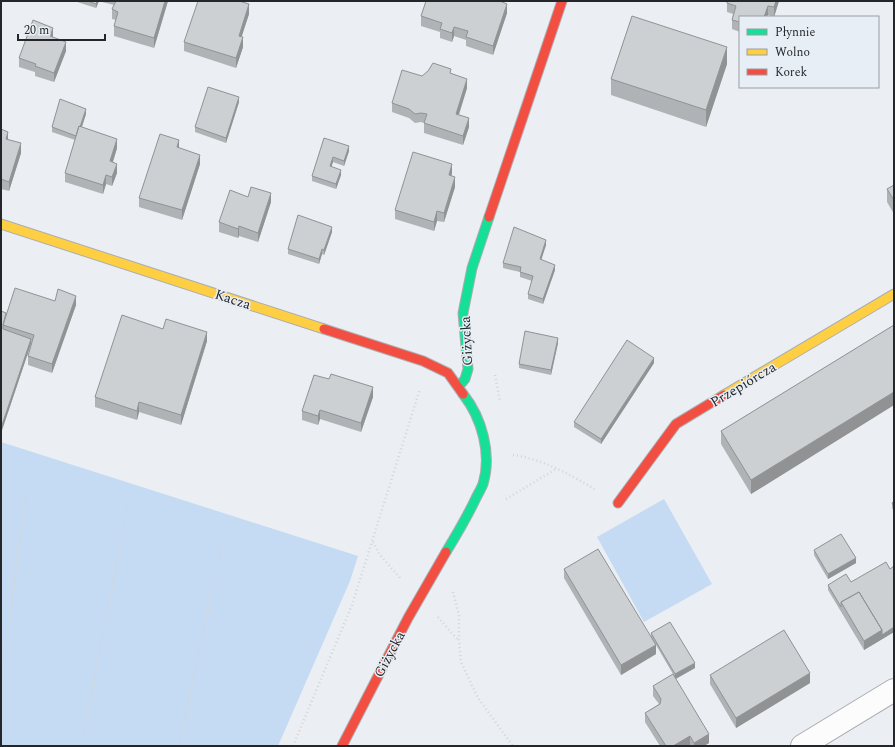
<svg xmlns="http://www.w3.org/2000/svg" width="895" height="747" font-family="Spectral,serif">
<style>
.green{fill:#c4dbf3}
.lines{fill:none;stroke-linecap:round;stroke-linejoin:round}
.street-casing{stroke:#abadb0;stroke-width:24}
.fast-casing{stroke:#abadb0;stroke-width:11}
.slow-casing{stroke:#abadb0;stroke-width:11}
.jam-casing{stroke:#abadb0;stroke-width:11}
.path{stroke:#d4d5d7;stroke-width:2.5;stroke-dasharray:1 3;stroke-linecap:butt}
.street{stroke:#fcfcfd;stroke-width:22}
.fast{stroke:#16e098;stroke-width:9}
.slow{stroke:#ffcf43;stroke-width:9}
.jam{stroke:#f24e42;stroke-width:9}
.wall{fill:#b0b3b5}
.shaded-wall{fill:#909294}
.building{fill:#cdd0d3;stroke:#909294}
.labels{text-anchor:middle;stroke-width:3;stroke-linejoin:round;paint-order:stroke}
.street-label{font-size:14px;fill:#242629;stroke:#e8eef5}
</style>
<rect width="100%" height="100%" fill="#ebeef2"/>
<path class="green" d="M 1,442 L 358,556 L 350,581 L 278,746 L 1,746 Z
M 664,499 L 712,584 L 644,622 L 597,537 Z"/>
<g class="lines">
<g class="street-casing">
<path id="street" d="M 802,746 L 894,690"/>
</g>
<g class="fast-casing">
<path id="fast" d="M 459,386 L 465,379 L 468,369 L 463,313 L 472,268 L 489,217
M 446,552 C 457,534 467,517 476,498 C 478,494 481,489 483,484 C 492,454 482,418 463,394"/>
</g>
<g class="slow-casing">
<path id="slow" d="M 1,224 L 324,329
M 724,395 L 894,294"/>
</g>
<g class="jam-casing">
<path id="jam" d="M 489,217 L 562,1
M 324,329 L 423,361 L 448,373 L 463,394
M 618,503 L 676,424 L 724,395
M 342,746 L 408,618 L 446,552"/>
</g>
<path class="path" d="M 495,375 L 500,401
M 513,455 C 543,459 571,475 596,490
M 506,499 L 556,469
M 373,542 L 380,555 L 401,579
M 453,592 L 459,615 L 459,641 L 461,662 L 478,698 L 513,746
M 438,617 L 458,640
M 1,680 L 26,493
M 82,746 L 128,502
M 179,746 L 223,539
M 293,746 L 352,605 L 420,389"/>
<use href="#street" class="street"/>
<use href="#fast" class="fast"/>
<use href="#slow" class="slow"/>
<use href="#jam" class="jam"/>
</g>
<path class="wall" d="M 74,1 L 99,1 L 96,8 Z
M 102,1 L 168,1 L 154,48 L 114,36 L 114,26 L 116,20 L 112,19 L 112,9 L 114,5 L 102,2 Z
M 727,1 L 779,1 L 774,17 L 768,15 L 740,17 L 740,32 L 732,29 L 732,20 L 733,14 L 727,12 Z
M 503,2 L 507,13 L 493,55 L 466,46 L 466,40 L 454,36 L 452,42 L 440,38 L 440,32 L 421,26 L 421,16 Z
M 249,14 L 241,37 L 243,47 L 236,68 L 184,51 L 184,42 Z
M 53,37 L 66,51 L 54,82 L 35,76 L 35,72 L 19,67 L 19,58 Z
M 727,64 L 706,127 L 611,95 L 611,79 Z
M 451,73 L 467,88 L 459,115 L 469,127 L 463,145 L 424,133 L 424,123 L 421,122 L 415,123 L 409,118 L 392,112 L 392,103 L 422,76 Z
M 239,102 L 226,143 L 195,132 L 195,127 Z
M 86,114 L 82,127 L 117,148 L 113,162 L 117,173 L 112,186 L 106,184 L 103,194 L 65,182 L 65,173 L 75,140 L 52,132 L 52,127 Z
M 1,129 L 8,139 L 21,153 L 9,191 L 1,189 Z
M 324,138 L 349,151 L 344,166 L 333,162 L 331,167 L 341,175 L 336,189 L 312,181 L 312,176 Z
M 179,148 L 200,164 L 182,220 L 139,207 L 139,198 Z
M 452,173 L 451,176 L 455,187 L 444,222 L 437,221 L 434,231 L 395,219 L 395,210 Z
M 894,185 L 894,214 L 887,202 L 887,189 Z
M 248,197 L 271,202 L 258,242 L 239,236 L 238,238 L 219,232 L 219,222 Z
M 332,232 L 324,255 L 322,254 L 319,264 L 288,254 L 288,249 Z
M 546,245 L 541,259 L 555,270 L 543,304 L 528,299 L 528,294 L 532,281 L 520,277 L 520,272 L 503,268 L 503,263 Z
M 55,301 L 76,305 L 52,373 L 28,365 L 28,356 L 32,344 L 31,344 L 1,433 L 1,311 L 6,313 Z
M 894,325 L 894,405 L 751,494 L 721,444 L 721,431 Z
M 163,329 L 207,341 L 181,425 L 139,412 L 137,420 L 95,407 L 95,397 Z
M 558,343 L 551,375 L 519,368 L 519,364 Z
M 654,363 L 601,444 L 574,427 L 574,422 Z
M 373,397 L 361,432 L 320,419 L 318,425 L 302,420 L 302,411 Z
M 894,501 L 894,512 L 892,508 L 892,503 Z
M 814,550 L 856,563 L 828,579 L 814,555 Z
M 894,566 L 894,632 L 864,650 L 828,590 L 828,585 L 851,582 L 890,569 Z
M 564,569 L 651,637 L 651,633 L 695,668 L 676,679 L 709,743 L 704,746 L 660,746 L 645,722 L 645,713 L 659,704 L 653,696 L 653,686 L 673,674 L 656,645 L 656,654 L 621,675 L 564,578 Z
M 710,675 L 810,683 L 736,728 L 710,684 Z"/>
<path class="shaded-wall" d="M 97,1 L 99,1 L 96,8 L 96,4 Z
M 165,1 L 168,1 L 154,48 L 154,38 Z
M 776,1 L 779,1 L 774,17 L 774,7 Z
M 249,4 L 249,14 L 239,45 L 239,36 Z
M 507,4 L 507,13 L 493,55 L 493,46 Z
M 768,6 L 768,15 L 767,17 L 764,17 Z
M 454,27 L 454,36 L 452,42 L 452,33 Z
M 53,28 L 53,37 L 50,36 Z
M 243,37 L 243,47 L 236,68 L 236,58 Z
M 66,42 L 66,51 L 54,82 L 54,73 Z
M 727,47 L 727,64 L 706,127 L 706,110 Z
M 467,79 L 467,88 L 456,123 L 456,114 Z
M 239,97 L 239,102 L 226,143 L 226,138 Z
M 86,109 L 86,114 L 77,141 L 77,136 Z
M 469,118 L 469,127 L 463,145 L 463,136 Z
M 8,132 L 8,141 L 6,139 Z
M 117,139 L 117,148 L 110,171 L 110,161 Z
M 179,140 L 179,149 L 177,147 Z
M 21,143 L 21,153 L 9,191 L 9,182 Z
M 349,146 L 349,151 L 344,166 L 344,161 Z
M 200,155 L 200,164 L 182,220 L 182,210 Z
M 333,157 L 333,162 L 330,171 L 330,166 Z
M 117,164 L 117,173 L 112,186 L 112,177 Z
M 452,164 L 452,173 L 449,185 L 449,175 Z
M 341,170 L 341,175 L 336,189 L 336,184 Z
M 106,175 L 106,184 L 103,194 L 103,185 Z
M 455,177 L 455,187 L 444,222 L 444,213 Z
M 271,193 L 271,202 L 258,242 L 258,233 Z
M 437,211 L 437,221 L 434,231 L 434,222 Z
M 239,226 L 239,236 L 238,238 L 238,229 Z
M 332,227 L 332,232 L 324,255 L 324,250 Z
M 546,240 L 546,245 L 540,264 L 540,259 Z
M 322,249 L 322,254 L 319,264 L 319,259 Z
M 555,265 L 555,270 L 543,304 L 543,299 Z
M 76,296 L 76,305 L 52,373 L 52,364 Z
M 207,332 L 207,341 L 181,425 L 181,415 Z
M 558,338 L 558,343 L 551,375 L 551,370 Z
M 31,339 L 31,344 L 1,433 L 1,428 Z
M 654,358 L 654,363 L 601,444 L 601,439 Z
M 373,387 L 373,397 L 361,432 L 361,423 Z
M 894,392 L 894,405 L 751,494 L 751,480 Z
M 139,402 L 139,412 L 137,420 L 137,411 Z
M 320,410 L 320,419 L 318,425 L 318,416 Z
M 856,558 L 856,563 L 828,579 L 828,574 Z
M 894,627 L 894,632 L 864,650 L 864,641 L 882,630 Z
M 656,645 L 656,654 L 621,675 L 621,665 Z
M 695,663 L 695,668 L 675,679 L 675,674 Z
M 810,673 L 810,683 L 736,728 L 736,718 Z
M 709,734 L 709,743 L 704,746 L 694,746 L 694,743 Z
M 690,736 L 690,746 L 673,746 Z"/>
<path class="building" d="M 88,1 L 97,1 L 96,4 Z
M 116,1 L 165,1 L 154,38 L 114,26 L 118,12 L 112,9 Z
M 198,1 L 239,1 L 249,4 L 239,36 L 243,37 L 236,58 L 184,42 Z
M 426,1 L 500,1 L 507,4 L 493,46 L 466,37 L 468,31 L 454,27 L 452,33 L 440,29 L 442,23 L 421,16 Z
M 727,1 L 776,1 L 774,7 L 768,6 L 764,17 L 740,17 L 740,22 L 732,20 L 736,6 L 727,3 Z
M 632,16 L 727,47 L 706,110 L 611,79 Z
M 33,20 L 53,28 L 50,36 L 66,42 L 54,73 L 35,66 L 36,64 L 19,58 Z
M 433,63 L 451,69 L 450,73 L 467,79 L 456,114 L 469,118 L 463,136 L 424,123 L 427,114 L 421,113 L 415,114 L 409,109 L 392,103 L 402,70 L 422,76 L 428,71 Z
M 208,87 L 239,97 L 226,138 L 195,127 Z
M 60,99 L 86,109 L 80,127 L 79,126 L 76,136 L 52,127 Z
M 79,126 L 117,139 L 110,161 L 117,164 L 112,177 L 106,175 L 103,185 L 65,173 Z
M 1,129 L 8,132 L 6,139 L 21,143 L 9,182 L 1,179 Z
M 160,134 L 179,140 L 177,147 L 200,155 L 182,210 L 139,198 Z
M 324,138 L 349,146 L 344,161 L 333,157 L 330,166 L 341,170 L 336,184 L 312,176 Z
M 413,152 L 452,164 L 449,175 L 455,177 L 444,213 L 437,211 L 434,222 L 395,210 Z
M 894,185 L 894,200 L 887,189 Z
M 251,187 L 271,193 L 258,233 L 239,226 L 238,229 L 219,222 L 230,190 L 248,197 Z
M 298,215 L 332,227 L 324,250 L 322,249 L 319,259 L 288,249 Z
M 514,227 L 546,240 L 540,259 L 555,265 L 543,299 L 528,294 L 533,276 L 520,272 L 521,267 L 503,263 Z
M 15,288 L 55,301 L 58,289 L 76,296 L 52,364 L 28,356 L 34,335 L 3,325 Z
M 1,311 L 6,313 L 3,325 L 3,329 L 31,339 L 1,428 Z
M 122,315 L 163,329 L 166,319 L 207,332 L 181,415 L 139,402 L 137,411 L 95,397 Z
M 894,325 L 894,392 L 751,480 L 721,431 Z
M 525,331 L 558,338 L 551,370 L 519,364 Z
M 627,340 L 654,358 L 601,439 L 574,422 Z
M 331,374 L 373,387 L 361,423 L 320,410 L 318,416 L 302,411 L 314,375 L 329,379 Z
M 894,501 L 894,507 L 892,503 Z
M 841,534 L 856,558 L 828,574 L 814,550 Z
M 598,549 L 656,645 L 621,665 L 564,569 Z
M 886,562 L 890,569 L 894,566 L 894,627 L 882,635 L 882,630 L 859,592 L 841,602 L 841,607 L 828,585 L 846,574 L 851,582 Z
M 859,592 L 882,630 L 864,641 L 841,602 Z
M 670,622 L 695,663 L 675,674 L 651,633 Z
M 784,630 L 810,673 L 736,718 L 710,675 Z
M 673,674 L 709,734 L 694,743 L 690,736 L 673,746 L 666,746 L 645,713 L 660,704 L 661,699 L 653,686 Z"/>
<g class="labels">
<g class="street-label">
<text transform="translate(233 299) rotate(18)" y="5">Kacza</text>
<text transform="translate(466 341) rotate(-93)" y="5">Giżycka</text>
<text transform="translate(743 384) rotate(-31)" y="5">Przepiórcza</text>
<text transform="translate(389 654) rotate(-62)" y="5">Giżycka</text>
</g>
</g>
<rect width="895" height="747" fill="none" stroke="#242629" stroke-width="4"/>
<rect x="739" y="16" width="140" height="72" fill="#e8eef5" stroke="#9a9ea3"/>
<rect x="747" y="29" width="20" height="6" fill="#16e098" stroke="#9a9ea3"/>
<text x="775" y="36" font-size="12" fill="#242629">Płynnie</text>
<rect x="747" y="49" width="20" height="6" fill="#ffcf43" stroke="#9a9ea3"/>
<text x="775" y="56" font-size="12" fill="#242629">Wolno</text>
<rect x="747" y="69" width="20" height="6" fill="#f24e42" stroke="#9a9ea3"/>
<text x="775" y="76" font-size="12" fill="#242629">Korek</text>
<path d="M18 34v6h87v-6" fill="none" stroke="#242629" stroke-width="2"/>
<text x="24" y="34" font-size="12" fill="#242629" stroke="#e8eef5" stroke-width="3" paint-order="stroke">20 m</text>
</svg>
